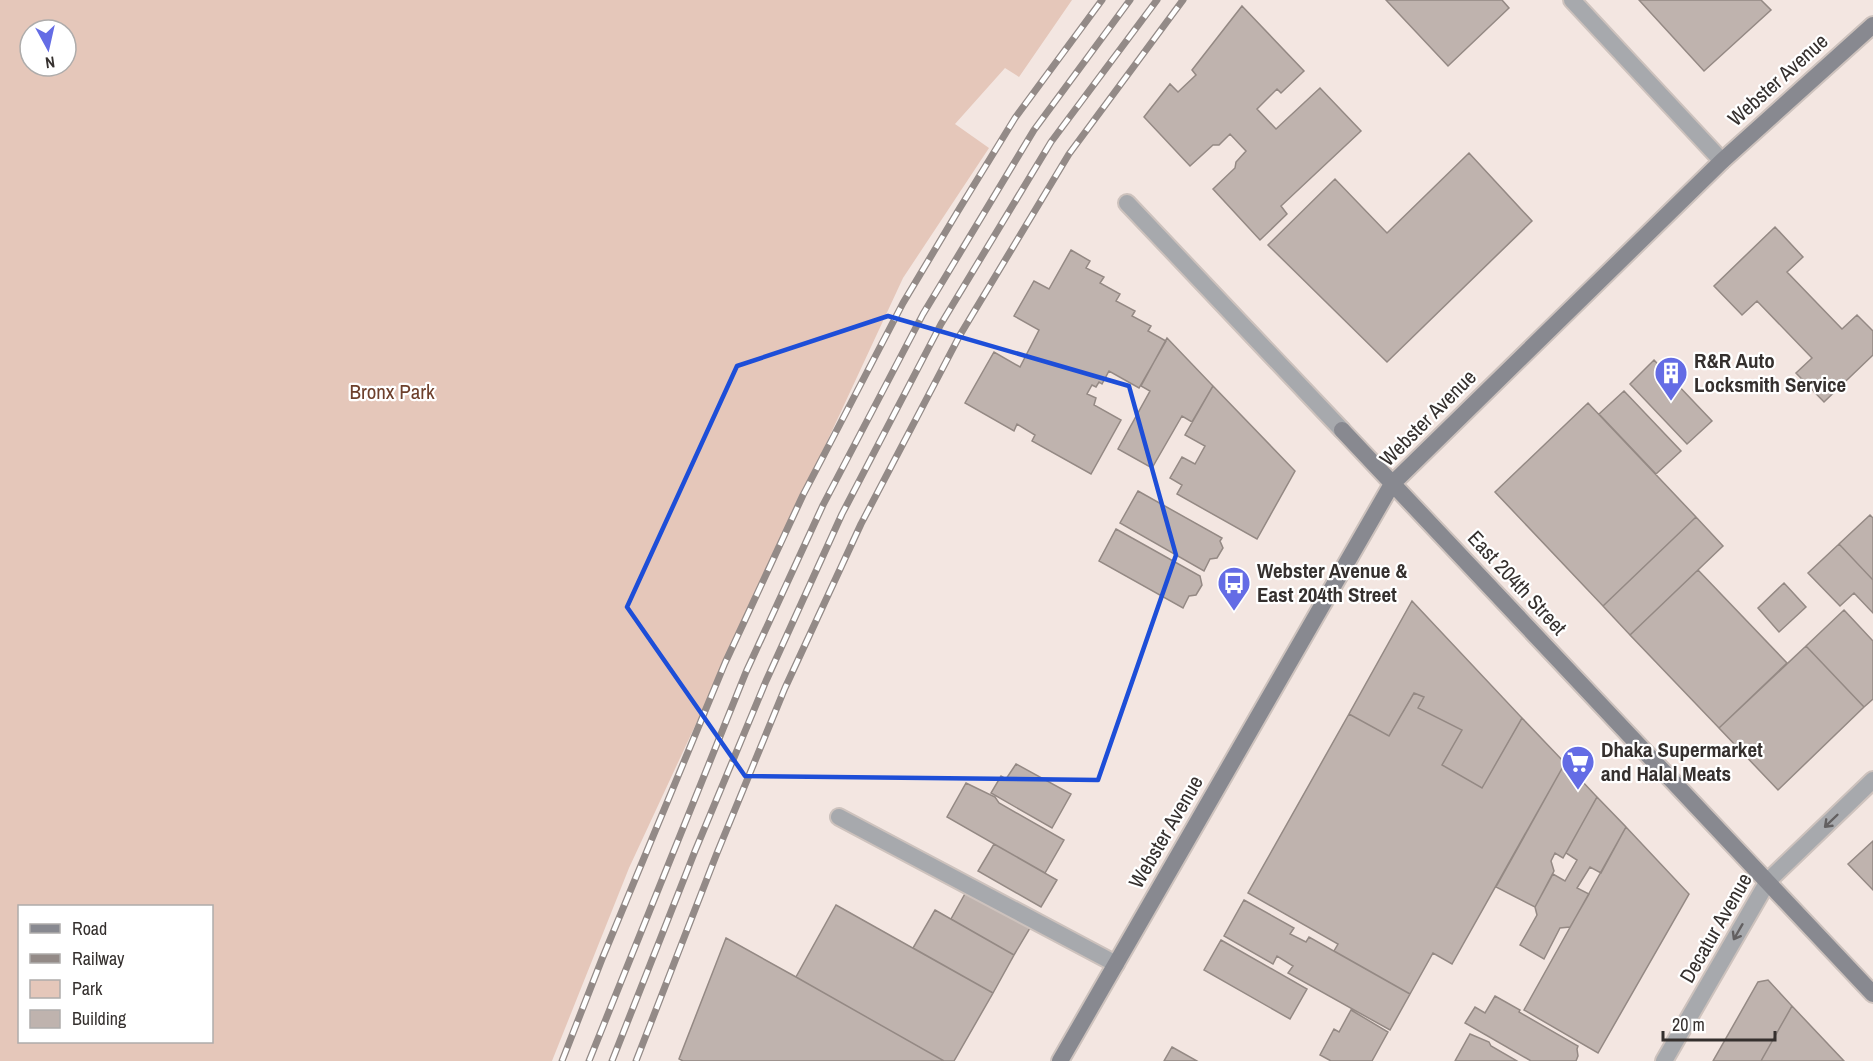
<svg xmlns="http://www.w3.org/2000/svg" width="1873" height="1061" font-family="'Archivo Narrow',sans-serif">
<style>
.green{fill:#e5c7ba;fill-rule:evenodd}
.building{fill:#bfb3ae;stroke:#948984;stroke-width:1.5}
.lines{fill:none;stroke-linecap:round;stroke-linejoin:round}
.service-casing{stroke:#cdc2bd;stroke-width:20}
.minor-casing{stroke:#cdc2bd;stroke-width:20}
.secondary-casing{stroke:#cdc2bd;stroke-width:20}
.service{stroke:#a7a9ad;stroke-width:16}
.minor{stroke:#a7a9ad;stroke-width:16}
.secondary{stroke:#888990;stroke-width:16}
.rail-casing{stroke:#938a87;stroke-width:7}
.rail{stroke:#fff;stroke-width:4.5;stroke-dasharray:14;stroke-linecap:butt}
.oneway{stroke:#636061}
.marked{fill:none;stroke:#1d4ed8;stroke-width:4.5;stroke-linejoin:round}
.labels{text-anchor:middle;stroke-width:4.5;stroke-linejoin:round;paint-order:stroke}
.street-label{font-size:21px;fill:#35302e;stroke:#fff}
.poi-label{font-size:21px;font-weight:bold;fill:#35302e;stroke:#fff;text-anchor:start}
.park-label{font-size:21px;fill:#6e402c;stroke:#fff}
</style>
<rect width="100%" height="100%" fill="#f3e6e1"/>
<path class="green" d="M 0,0 L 1072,0 L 1019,77 L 1005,68 L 955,124 L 989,148 L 903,278 L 629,868 L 552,1061 L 0,1061 ZM 30,30 L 66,30 L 66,66 L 30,66 ZM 20,906 L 212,906 L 212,1042 L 20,1042 Z"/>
<path class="building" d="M 1386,0 L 1502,0 L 1509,8 L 1448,66 Z
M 1639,0 L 1761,0 L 1771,10 L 1704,71 Z
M 1242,6 L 1304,71 L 1281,93 L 1277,89 L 1257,109 L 1276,129 L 1320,88 L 1361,131 L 1281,206 L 1287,214 L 1260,240 L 1213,189 L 1235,168 L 1236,162 L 1246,151 L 1230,134 L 1219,145 L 1213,145 L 1190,166 L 1144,117 L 1170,84 L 1178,92 L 1196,75 L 1192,70 Z
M 1469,153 L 1532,221 L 1387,362 L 1268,245 L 1335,179 L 1387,233 Z
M 1775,227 L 1803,257 L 1787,272 L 1842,329 L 1857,315 L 1873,331 L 1873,355 L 1824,402 L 1796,373 L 1812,358 L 1757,301 L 1742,315 L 1714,286 Z
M 1071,250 L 1090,261 L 1086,268 L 1104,277 L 1100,283 L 1120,294 L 1116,301 L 1135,311 L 1132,316 L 1151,326 L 1148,331 L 1166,341 L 1139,388 L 1109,371 L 1102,384 L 1099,382 L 1096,387 L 1092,385 L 1087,394 L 1096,398 L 1094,405 L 1121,420 L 1091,474 L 1032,441 L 1035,435 L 1017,424 L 1014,431 L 965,403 L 994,352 L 1020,367 L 1039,330 L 1014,316 L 1034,281 L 1049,289 Z
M 1167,338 L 1213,386 L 1192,422 L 1182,416 L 1152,468 L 1118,449 L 1150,391 L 1141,386 Z
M 1654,360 L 1712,421 L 1687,444 L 1630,384 Z
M 1213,386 L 1295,471 L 1257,539 L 1177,494 L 1182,485 L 1170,478 L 1182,457 L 1195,464 L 1205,446 L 1185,435 Z
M 1624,391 L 1681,451 L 1656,474 L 1599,414 Z
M 1588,403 L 1696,517 L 1603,606 L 1495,492 Z
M 1138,491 L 1222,538 L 1220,541 L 1223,548 L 1217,558 L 1210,559 L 1204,571 L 1120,523 Z
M 1870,515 L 1873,518 L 1873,580 L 1839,544 Z
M 1696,517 L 1723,546 L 1630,635 L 1603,606 Z
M 1116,529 L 1200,576 L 1202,585 L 1196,595 L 1189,596 L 1183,608 L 1099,561 Z
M 1839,544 L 1873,580 L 1873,613 L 1854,593 L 1840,606 L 1808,573 Z
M 1698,570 L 1787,663 L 1719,728 L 1630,635 Z
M 1784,583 L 1806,607 L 1779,632 L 1758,608 Z
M 1412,601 L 1522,718 L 1482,788 L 1442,765 L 1462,730 L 1418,708 L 1424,697 L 1414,693 L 1389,736 L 1349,714 Z
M 1844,610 L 1873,641 L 1873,699 L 1864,707 L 1806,646 Z
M 1806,646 L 1864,707 L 1778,790 L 1719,728 Z
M 1414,693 L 1424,697 L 1418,708 L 1462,730 L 1442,765 L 1482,788 L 1522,718 L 1565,763 L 1452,964 L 1433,953 L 1410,994 L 1334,951 L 1338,944 L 1248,893 L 1349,714 L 1389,736 Z
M 1565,763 L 1597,797 L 1563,858 L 1555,853 L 1551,861 L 1554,871 L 1535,907 L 1496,887 Z
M 1016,764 L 1071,794 L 1052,828 L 991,793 L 1001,776 L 1006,779 Z
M 966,783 L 995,797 L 999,803 L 1064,840 L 1045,873 L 947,817 Z
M 1597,797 L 1626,827 L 1601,873 L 1590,867 L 1577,888 L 1589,894 L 1570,927 L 1560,928 L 1544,959 L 1520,945 L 1537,915 L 1535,907 L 1553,874 L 1565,881 L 1577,860 L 1566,853 Z
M 1626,827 L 1689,894 L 1598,1053 L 1524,1010 Z
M 1873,841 L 1873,890 L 1848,864 Z
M 994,844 L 1057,880 L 1041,907 L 978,871 Z
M 966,892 L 1030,928 L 1014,955 L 951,919 Z
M 1244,900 L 1294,928 L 1290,934 L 1306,942 L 1309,937 L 1410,994 L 1390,1030 L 1288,973 L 1293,966 L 1277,956 L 1273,964 L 1224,936 Z
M 836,905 L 993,993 L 954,1061 L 944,1061 L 796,977 Z
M 935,910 L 1014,955 L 993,993 L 913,948 Z
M 726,938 L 796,977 L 944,1061 L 683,1061 L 679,1059 Z
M 1221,940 L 1307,989 L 1290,1019 L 1204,970 Z
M 1768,980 L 1792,1006 L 1761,1061 L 1713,1061 L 1758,982 Z
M 1495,996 L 1520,1010 L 1519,1012 L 1578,1046 L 1577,1049 L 1578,1056 L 1576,1061 L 1531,1061 L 1465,1023 L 1475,1007 L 1485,1013 Z
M 1792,1006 L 1844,1061 L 1761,1061 Z
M 1351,1010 L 1388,1032 L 1372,1061 L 1331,1061 L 1320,1055 L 1334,1029 L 1339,1032 Z
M 1470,1034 L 1489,1042 L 1491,1046 L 1517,1061 L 1455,1061 Z
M 1172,1047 L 1197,1061 L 1164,1061 Z"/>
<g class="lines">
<g class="service-casing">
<path id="service" d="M 839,817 L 1116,964"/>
</g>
<g class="minor-casing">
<path id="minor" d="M 1572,0 L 1722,161
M 1127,203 L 1342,430
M 1664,1061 L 1768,881 L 1873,780"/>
</g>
<g class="secondary-casing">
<path id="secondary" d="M 1342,430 L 1873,994
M 1060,1061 L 1392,484 L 1722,161 L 1873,25"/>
</g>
<use href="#service" class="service"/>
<use href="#minor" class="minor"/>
<use href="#secondary" class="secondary"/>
<g class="rail-casing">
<path id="rail" d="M 562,1061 L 602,959 L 725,663 L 803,495 L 903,303 L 958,211 L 1015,118 L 1102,0
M 589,1061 L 746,672 L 823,505 L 923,314 L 1034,130 L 1130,0
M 612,1061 L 695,851 L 766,681 L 842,514 L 941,324 L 1051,142 L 1157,0
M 636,1061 L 717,853 L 785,688 L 861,524 L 960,335 L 1069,154 L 1183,0"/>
</g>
<use href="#rail" class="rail"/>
</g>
<defs><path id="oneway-shaft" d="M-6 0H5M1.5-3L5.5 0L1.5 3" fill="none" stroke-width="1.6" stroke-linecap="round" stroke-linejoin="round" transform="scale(1.5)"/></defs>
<g class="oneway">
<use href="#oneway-shaft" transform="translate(1831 821) rotate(136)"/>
<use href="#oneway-shaft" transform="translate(1738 932) rotate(120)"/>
</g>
<path class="marked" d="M 888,316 L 1129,386 L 1176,555 L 1098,780 L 745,776 L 627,607 L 737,366 Z"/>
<defs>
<g id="building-pin" transform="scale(1.725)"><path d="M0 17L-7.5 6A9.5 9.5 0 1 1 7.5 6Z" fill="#646ce5" stroke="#fff"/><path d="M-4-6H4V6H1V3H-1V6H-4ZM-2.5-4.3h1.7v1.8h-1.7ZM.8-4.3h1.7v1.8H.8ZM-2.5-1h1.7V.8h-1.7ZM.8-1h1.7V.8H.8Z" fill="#fff"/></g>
<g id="bus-pin" transform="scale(1.725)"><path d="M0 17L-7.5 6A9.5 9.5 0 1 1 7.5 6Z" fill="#646ce5" stroke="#fff"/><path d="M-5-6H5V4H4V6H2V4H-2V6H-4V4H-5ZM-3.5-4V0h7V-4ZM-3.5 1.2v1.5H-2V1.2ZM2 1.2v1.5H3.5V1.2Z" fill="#fff"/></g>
<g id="supermarket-pin" transform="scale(1.725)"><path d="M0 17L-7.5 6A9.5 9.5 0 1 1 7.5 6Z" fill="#646ce5" stroke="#fff"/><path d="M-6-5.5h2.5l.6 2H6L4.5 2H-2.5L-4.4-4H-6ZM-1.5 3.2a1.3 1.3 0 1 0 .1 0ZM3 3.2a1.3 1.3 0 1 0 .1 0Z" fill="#fff"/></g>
</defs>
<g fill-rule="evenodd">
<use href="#building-pin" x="1671" y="373"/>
<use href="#bus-pin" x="1234" y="583"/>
<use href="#supermarket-pin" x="1578" y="762"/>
</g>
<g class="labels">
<g class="street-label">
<text transform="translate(1778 80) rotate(-42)" y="7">Webster Avenue</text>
<text transform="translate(1428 418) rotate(-45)" y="7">Webster Avenue</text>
<text transform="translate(1517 583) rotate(47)" y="7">East 204th Street</text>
<text transform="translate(1166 832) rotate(-60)" y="7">Webster Avenue</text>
<text transform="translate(1716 928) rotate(-60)" y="7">Decatur Avenue</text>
</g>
<g class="poi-label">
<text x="1694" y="368">R&amp;R Auto<tspan x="1694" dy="24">Locksmith Service</tspan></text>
<text x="1257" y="578">Webster Avenue &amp;<tspan x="1257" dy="24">East 204th Street</tspan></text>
<text x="1601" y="757">Dhaka Supermarket<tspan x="1601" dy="24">and Halal Meats</tspan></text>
</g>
<g class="park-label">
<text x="392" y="399">Bronx Park</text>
</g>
</g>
<rect x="18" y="905" width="195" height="138" fill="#ffffff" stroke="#aeacab" stroke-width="1.5"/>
<rect x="30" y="924" width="30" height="9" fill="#888990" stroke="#aeacab" stroke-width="1.5"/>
<text x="72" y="935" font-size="18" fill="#35302e">Road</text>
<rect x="30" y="954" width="30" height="9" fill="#938a87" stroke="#aeacab" stroke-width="1.5"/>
<text x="72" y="965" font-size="18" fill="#35302e">Railway</text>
<rect x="30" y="980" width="30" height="18" fill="#e5c7ba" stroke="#aeacab" stroke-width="1.5"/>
<text x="72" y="995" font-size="18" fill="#35302e">Park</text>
<rect x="30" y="1010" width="30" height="18" fill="#bfb3ae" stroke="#aeacab" stroke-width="1.5"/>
<text x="72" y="1025" font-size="18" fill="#35302e">Building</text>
<g transform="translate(48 48) rotate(172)"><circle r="28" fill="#ffffff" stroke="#aeacab" stroke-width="1.5"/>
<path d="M0-4.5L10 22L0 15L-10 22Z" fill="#646ce5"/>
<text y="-9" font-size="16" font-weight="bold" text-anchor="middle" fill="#35302e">N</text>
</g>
<path d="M1663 1031v9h112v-9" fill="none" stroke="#35302e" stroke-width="3"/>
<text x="1672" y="1031" font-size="18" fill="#35302e" stroke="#ffffff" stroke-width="4.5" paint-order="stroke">20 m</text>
</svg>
